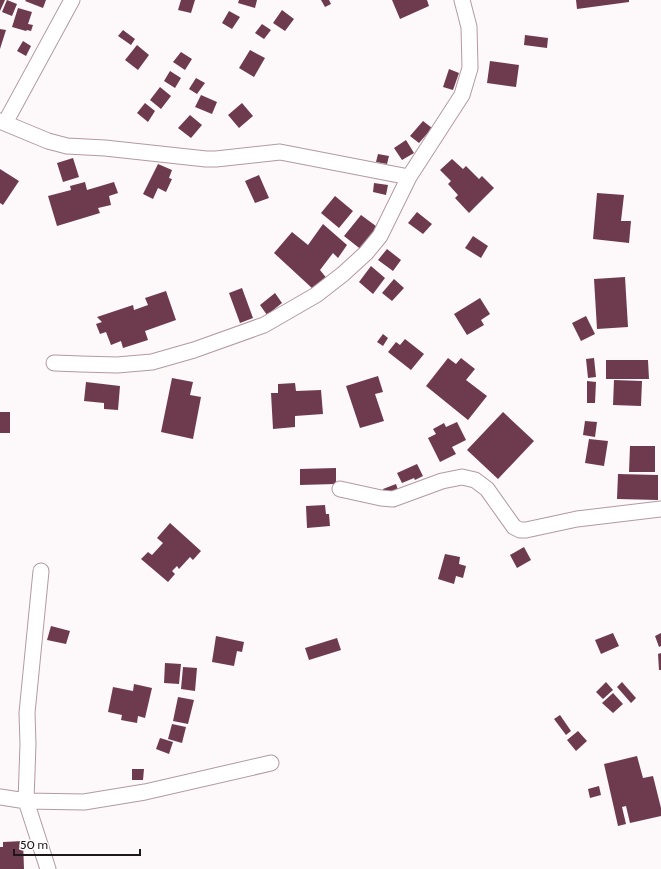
<svg xmlns="http://www.w3.org/2000/svg" width="661" height="869" font-family="Cabin,sans-serif">
<style>
.building{fill:#6e3b4e}
.lines{fill:none;stroke-linecap:round;stroke-linejoin:round}
.street-casing{stroke:#b29aa2;stroke-width:17}
.street{stroke:#fff;stroke-width:15}
</style>
<rect width="100%" height="100%" fill="#fdf8f9"/>
<path class="building" d="M 0,0 L 5,0 L 0,11 Z
M 7,0 L 17,4 L 12,16 L 2,12 Z
M 26,0 L 46,0 L 43,8 L 25,1 Z
M 181,0 L 195,0 L 191,13 L 178,10 Z
M 239,0 L 257,0 L 255,8 L 238,3 Z
M 321,0 L 329,0 L 331,4 L 325,7 Z
M 392,0 L 427,0 L 429,6 L 400,19 Z
M 576,0 L 629,0 L 629,2 L 577,9 Z
M 18,8 L 32,12 L 28,24 L 33,25 L 31,31 L 27,30 L 26,31 L 12,27 Z
M 282,10 L 294,19 L 285,31 L 273,23 Z
M 229,11 L 240,17 L 232,29 L 222,23 Z
M 262,24 L 271,30 L 264,39 L 255,33 Z
M 0,29 L 6,30 L 0,49 Z
M 123,30 L 135,39 L 131,45 L 118,36 Z
M 525,35 L 548,38 L 547,48 L 524,45 Z
M 23,41 L 31,46 L 26,56 L 17,51 Z
M 137,45 L 149,55 L 138,70 L 125,60 Z
M 250,50 L 265,58 L 254,77 L 239,68 Z
M 181,52 L 192,59 L 185,70 L 173,62 Z
M 490,61 L 519,65 L 516,87 L 487,83 Z
M 449,69 L 459,73 L 453,90 L 443,87 Z
M 170,71 L 181,78 L 175,88 L 164,81 Z
M 196,78 L 205,83 L 197,94 L 189,89 Z
M 160,87 L 171,96 L 161,109 L 150,100 Z
M 201,95 L 217,102 L 212,114 L 195,107 Z
M 145,103 L 155,111 L 148,122 L 137,113 Z
M 242,103 L 253,116 L 239,128 L 228,115 Z
M 190,115 L 202,125 L 191,138 L 178,128 Z
M 423,121 L 432,128 L 419,143 L 410,136 Z
M 406,140 L 414,153 L 402,160 L 394,148 Z
M 378,154 L 389,156 L 387,164 L 376,162 Z
M 73,158 L 79,177 L 63,182 L 57,163 Z
M 452,159 L 463,169 L 466,166 L 479,179 L 482,176 L 494,188 L 469,213 L 455,198 L 458,195 L 448,184 L 451,181 L 440,170 Z
M 158,164 L 172,170 L 169,178 L 172,179 L 166,192 L 158,188 L 153,199 L 143,194 Z
M 0,169 L 19,181 L 3,205 L 0,203 Z
M 259,175 L 269,198 L 255,203 L 245,181 Z
M 85,182 L 87,190 L 114,182 L 118,193 L 109,196 L 111,205 L 98,208 L 100,213 L 57,226 L 48,196 L 71,190 L 70,186 Z
M 374,183 L 388,185 L 386,195 L 373,192 Z
M 597,193 L 624,195 L 621,221 L 631,221 L 629,243 L 593,239 Z
M 335,196 L 353,211 L 339,228 L 321,213 Z
M 417,212 L 432,224 L 423,234 L 408,223 Z
M 361,215 L 380,229 L 363,251 L 344,236 Z
M 323,224 L 347,245 L 338,258 L 333,253 L 320,270 L 328,280 L 313,289 L 274,253 L 292,232 L 308,245 Z
M 473,236 L 488,246 L 481,258 L 465,248 Z
M 387,249 L 401,260 L 393,271 L 378,260 Z
M 371,266 L 385,278 L 373,294 L 359,282 Z
M 625,277 L 628,327 L 597,329 L 594,279 Z
M 394,279 L 404,288 L 392,301 L 382,293 Z
M 242,288 L 253,318 L 240,323 L 229,293 Z
M 166,291 L 176,320 L 145,331 L 148,340 L 123,348 L 121,341 L 111,345 L 106,332 L 100,334 L 96,324 L 102,322 L 97,317 L 133,305 L 134,310 L 148,305 L 145,298 Z
M 275,293 L 282,303 L 267,315 L 260,305 Z
M 480,298 L 490,314 L 481,320 L 484,325 L 467,335 L 454,314 Z
M 586,316 L 595,334 L 581,341 L 572,323 Z
M 383,334 L 388,338 L 383,346 L 377,342 Z
M 405,339 L 424,354 L 411,370 L 388,352 L 396,342 L 400,345 Z
M 448,358 L 456,364 L 461,358 L 475,369 L 466,380 L 487,396 L 468,420 L 426,386 Z
M 594,358 L 596,377 L 588,378 L 586,359 Z
M 606,360 L 648,360 L 649,379 L 606,379 Z
M 378,376 L 383,392 L 375,394 L 384,421 L 360,428 L 346,386 Z
M 172,378 L 193,382 L 190,395 L 201,397 L 193,439 L 161,432 Z
M 614,380 L 642,381 L 641,406 L 613,405 Z
M 587,381 L 596,382 L 595,403 L 587,403 Z
M 86,382 L 120,386 L 118,410 L 104,409 L 104,403 L 84,401 Z
M 295,383 L 296,391 L 321,390 L 323,414 L 295,416 L 295,427 L 273,429 L 271,393 L 278,393 L 278,384 Z
M 0,412 L 10,412 L 10,433 L 0,433 Z
M 503,412 L 534,441 L 498,479 L 467,450 Z
M 585,421 L 597,422 L 595,437 L 583,435 Z
M 457,422 L 466,440 L 452,447 L 456,454 L 440,462 L 428,438 L 436,434 L 433,429 L 444,423 L 446,427 Z
M 589,439 L 608,441 L 604,466 L 585,463 Z
M 630,446 L 655,446 L 655,472 L 629,472 Z
M 417,464 L 423,476 L 415,480 L 414,478 L 402,483 L 397,473 Z
M 336,468 L 336,484 L 300,485 L 300,469 Z
M 618,474 L 658,475 L 658,500 L 617,499 Z
M 396,484 L 399,493 L 386,497 L 383,489 Z
M 325,505 L 326,514 L 329,514 L 330,526 L 307,528 L 306,506 Z
M 170,523 L 201,551 L 193,560 L 190,557 L 179,569 L 177,566 L 172,571 L 175,574 L 168,582 L 141,559 L 148,552 L 152,555 L 163,543 L 157,538 Z
M 524,547 L 531,560 L 517,568 L 510,555 Z
M 445,554 L 460,557 L 459,564 L 466,566 L 463,578 L 456,576 L 454,584 L 438,579 Z
M 51,626 L 70,631 L 66,644 L 47,640 Z
M 613,633 L 619,646 L 601,654 L 595,640 Z
M 661,633 L 661,646 L 659,647 L 655,636 Z
M 216,636 L 244,642 L 242,652 L 237,651 L 234,666 L 212,662 Z
M 337,638 L 341,650 L 309,660 L 305,648 Z
M 661,653 L 661,670 L 659,670 L 658,654 Z
M 165,663 L 181,664 L 179,684 L 164,683 Z
M 183,667 L 197,668 L 195,691 L 181,689 Z
M 606,682 L 613,690 L 603,699 L 596,692 Z
M 622,682 L 636,698 L 631,703 L 617,687 Z
M 134,684 L 152,688 L 145,718 L 138,716 L 137,723 L 121,720 L 122,715 L 108,712 L 113,687 L 133,691 Z
M 613,693 L 623,704 L 613,713 L 602,703 Z
M 178,697 L 194,700 L 188,724 L 173,721 Z
M 560,715 L 571,731 L 566,735 L 554,719 Z
M 172,724 L 186,727 L 182,743 L 168,739 Z
M 578,731 L 587,741 L 576,751 L 567,740 Z
M 160,738 L 173,742 L 169,754 L 156,749 Z
M 637,756 L 643,778 L 653,776 L 661,808 L 661,816 L 630,823 L 626,806 L 622,807 L 626,824 L 618,826 L 604,764 Z
M 132,769 L 144,769 L 143,780 L 132,780 Z
M 599,786 L 601,795 L 590,798 L 588,789 Z
M 23,841 L 24,869 L 0,869 L 0,847 L 3,847 L 3,842 Z"/>
<g class="lines">
<g class="street-casing">
<path id="street" d="M 0,121 L 48,141 L 67,146 L 105,148 L 206,159 L 216,159 L 280,152 L 409,177
M 5,123 L 72,0
M 54,363 L 81,364 L 117,365 L 152,362 L 194,350 L 264,325 L 316,295 L 343,274 L 366,253 L 380,236 L 409,177 L 462,95 L 470,68 L 469,27 L 462,0
M 340,489 L 381,498 L 393,499 L 442,481 L 462,477 L 475,480 L 487,489 L 514,527 L 520,530 L 526,530 L 577,519 L 661,509
M 41,571 L 27,713 L 28,744 L 26,801 L 48,869
M 0,797 L 26,801 L 84,802 L 145,792 L 271,763"/>
</g>
<use href="#street" class="street"/>
</g>
<path d="M14 849v6h126v-6" fill="none" stroke="#1f1619" stroke-width="2"/>
<text x="20" y="849" font-size="12" fill="#1f1619" stroke="#ffffff" stroke-width="3" paint-order="stroke">50 m</text>
</svg>
